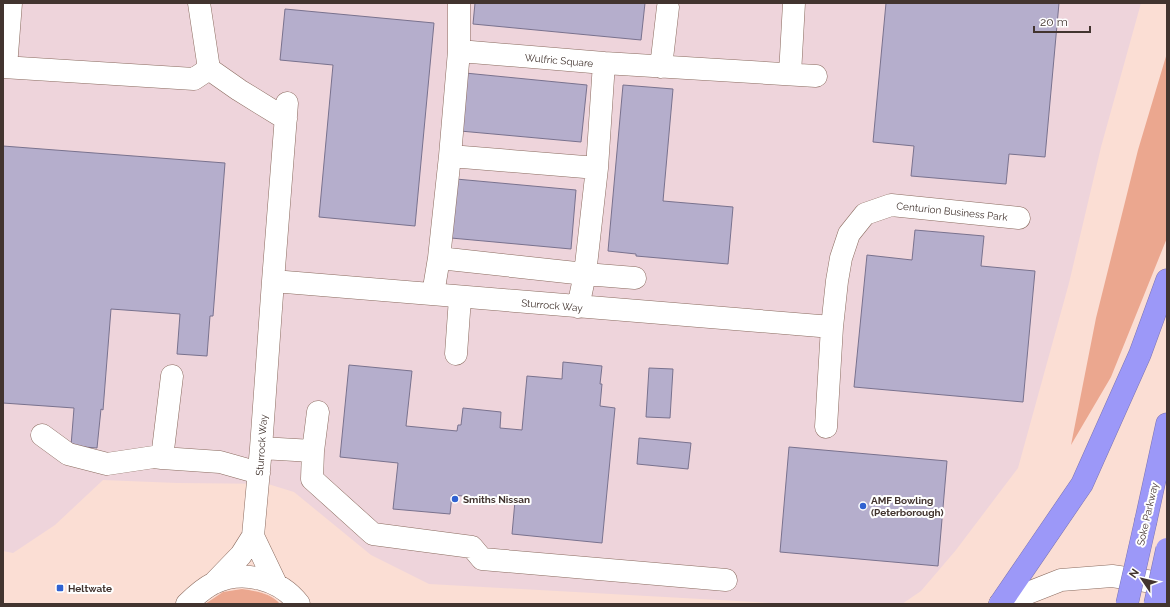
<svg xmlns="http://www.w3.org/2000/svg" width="1170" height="607" font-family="Raleway,sans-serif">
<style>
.industrial{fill:#eed4db}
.green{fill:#eba78f}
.building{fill:#b5aecc;stroke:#79728e}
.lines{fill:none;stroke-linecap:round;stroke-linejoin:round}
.minor-casing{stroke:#8a6b5f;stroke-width:23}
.highway-casing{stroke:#7c75b2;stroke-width:23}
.minor{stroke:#fff;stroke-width:22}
.highway{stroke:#9c98f8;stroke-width:22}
.highway-bridge-casing{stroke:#7c75b2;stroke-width:23;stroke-linecap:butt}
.highway-bridge{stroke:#9c98f8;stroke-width:22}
.poi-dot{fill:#3062d1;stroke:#fff;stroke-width:1.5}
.labels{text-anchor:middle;stroke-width:4;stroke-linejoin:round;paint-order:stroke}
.street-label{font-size:10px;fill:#42342f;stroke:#fff}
.poi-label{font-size:10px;font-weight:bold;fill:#42342f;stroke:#fff;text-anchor:start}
</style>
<rect width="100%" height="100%" fill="#fbded4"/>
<path class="industrial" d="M 3,3 L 1141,3 L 1101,147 L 1069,283 L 1018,468 L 956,550 L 921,591 L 902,604 L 791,604 L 429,584 L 371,555 L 294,492 L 268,484 L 177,483 L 103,480 L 55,525 L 13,553 L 3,551 Z"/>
<path class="green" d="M 1167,53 L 1167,238 L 1111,377 L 1071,445 L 1096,318 L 1138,150 Z
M 242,589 C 255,591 271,593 280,604 L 205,604 L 223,592 Z"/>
<path class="building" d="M 475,3 L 645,3 L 641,40 L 473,24 Z
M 886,3 L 1059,3 L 1045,157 L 1009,154 L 1006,184 L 911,176 L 914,146 L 873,142 Z
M 285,9 L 434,23 L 415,226 L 319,217 L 333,65 L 280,60 Z
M 465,73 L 587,85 L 581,142 L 460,131 Z
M 623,85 L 673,89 L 663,201 L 733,207 L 728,264 L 636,256 L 636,254 L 608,251 Z
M 3,146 L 225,163 L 213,316 L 210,316 L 207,356 L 177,354 L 180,314 L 111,309 L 103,410 L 101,409 L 97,448 L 71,446 L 74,408 L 3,403 Z
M 456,179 L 576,190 L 571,249 L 451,238 Z
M 915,230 L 984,236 L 981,266 L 1035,271 L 1023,402 L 854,387 L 867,255 L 912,260 Z
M 563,362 L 602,366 L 600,384 L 602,384 L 600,406 L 615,408 L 602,543 L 512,534 L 515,501 L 452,495 L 450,514 L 393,509 L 398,463 L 340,457 L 349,365 L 412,371 L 406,426 L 457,431 L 458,425 L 461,425 L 463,408 L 501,412 L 500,428 L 522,430 L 527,376 L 562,379 Z
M 649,368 L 673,369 L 670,418 L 646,417 Z
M 639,438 L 691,443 L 688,469 L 637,464 Z
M 789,447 L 947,461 L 938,566 L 780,552 Z"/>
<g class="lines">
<g class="minor-casing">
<path id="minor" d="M 199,3 L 209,69 L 239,90 L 286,119
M 459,51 L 604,63 L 597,168 L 585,274 L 578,307
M 604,63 L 816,76
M 3,67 L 194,79 L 209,69
M 6,67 L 11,3
M 661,67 L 668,7
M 790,74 L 794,3
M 450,156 L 597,168
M 439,258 L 585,274 L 635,278
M 273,281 L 832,327
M 433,294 L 439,258 L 450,156 L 459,51 L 459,3
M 456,354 L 460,298
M 826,427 L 832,327 L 837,281 L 841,258 L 849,234 L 865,214 L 891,205 L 1019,218
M 42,435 L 68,454 L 107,464 L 154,457 L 162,458 L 220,462 L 259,473
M 261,448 L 313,451 L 318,412
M 313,451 L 312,479 L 373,534 L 472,547 L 482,559 L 726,580
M 162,458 L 172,376
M 253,536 L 276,584
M 214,583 L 241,555 L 253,536 L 261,448 L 273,281 L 287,103
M 187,604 C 195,596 204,588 214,583 C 243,569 280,579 299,604
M 1000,604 L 1061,580 L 1112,576 L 1167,584"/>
</g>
<g class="highway-casing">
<path id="highway" d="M 1146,520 L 1167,424
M 1000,604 L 1082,484 L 1140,354 L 1167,280"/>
</g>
<use href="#minor" class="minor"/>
<use href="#highway" class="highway"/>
<g class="highway-bridge-casing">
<path id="highway-bridge" d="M 1127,604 L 1146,520
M 1155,604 L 1167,549"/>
</g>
<use href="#highway-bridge" class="highway-bridge"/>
</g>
<g class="poi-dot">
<circle cx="455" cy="499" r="4"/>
<circle cx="863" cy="506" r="4"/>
<rect x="56" y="584" width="8" height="8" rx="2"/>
</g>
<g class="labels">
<g class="street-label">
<text transform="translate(559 60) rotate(5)" y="4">Wulfric Square</text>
<text transform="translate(952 211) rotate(6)" y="4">Centurion Business Park</text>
<text transform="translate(552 305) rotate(5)" y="4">Sturrock Way</text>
<text transform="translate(261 445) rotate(-86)" y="4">Sturrock Way</text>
<text transform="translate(1147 514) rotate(-77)" y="4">Soke Parkway</text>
</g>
<g class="poi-label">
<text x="463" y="503">Smiths Nissan</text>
<text x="871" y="504">AMF Bowling<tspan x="871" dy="12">(Peterborough)</tspan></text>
<text x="68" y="592">Heltwate</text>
</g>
</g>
<rect width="1170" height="607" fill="none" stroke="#42342f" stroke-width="8"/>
<g transform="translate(1142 579) rotate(305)" stroke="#ffffff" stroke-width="3" paint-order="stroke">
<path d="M0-3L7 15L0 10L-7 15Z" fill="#42342f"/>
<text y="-6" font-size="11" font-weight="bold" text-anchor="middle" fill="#42342f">N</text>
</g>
<path d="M1034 26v6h56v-6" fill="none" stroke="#42342f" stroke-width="2"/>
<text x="1040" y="26" font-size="12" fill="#42342f" stroke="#ffffff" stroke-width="3" paint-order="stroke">20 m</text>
</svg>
